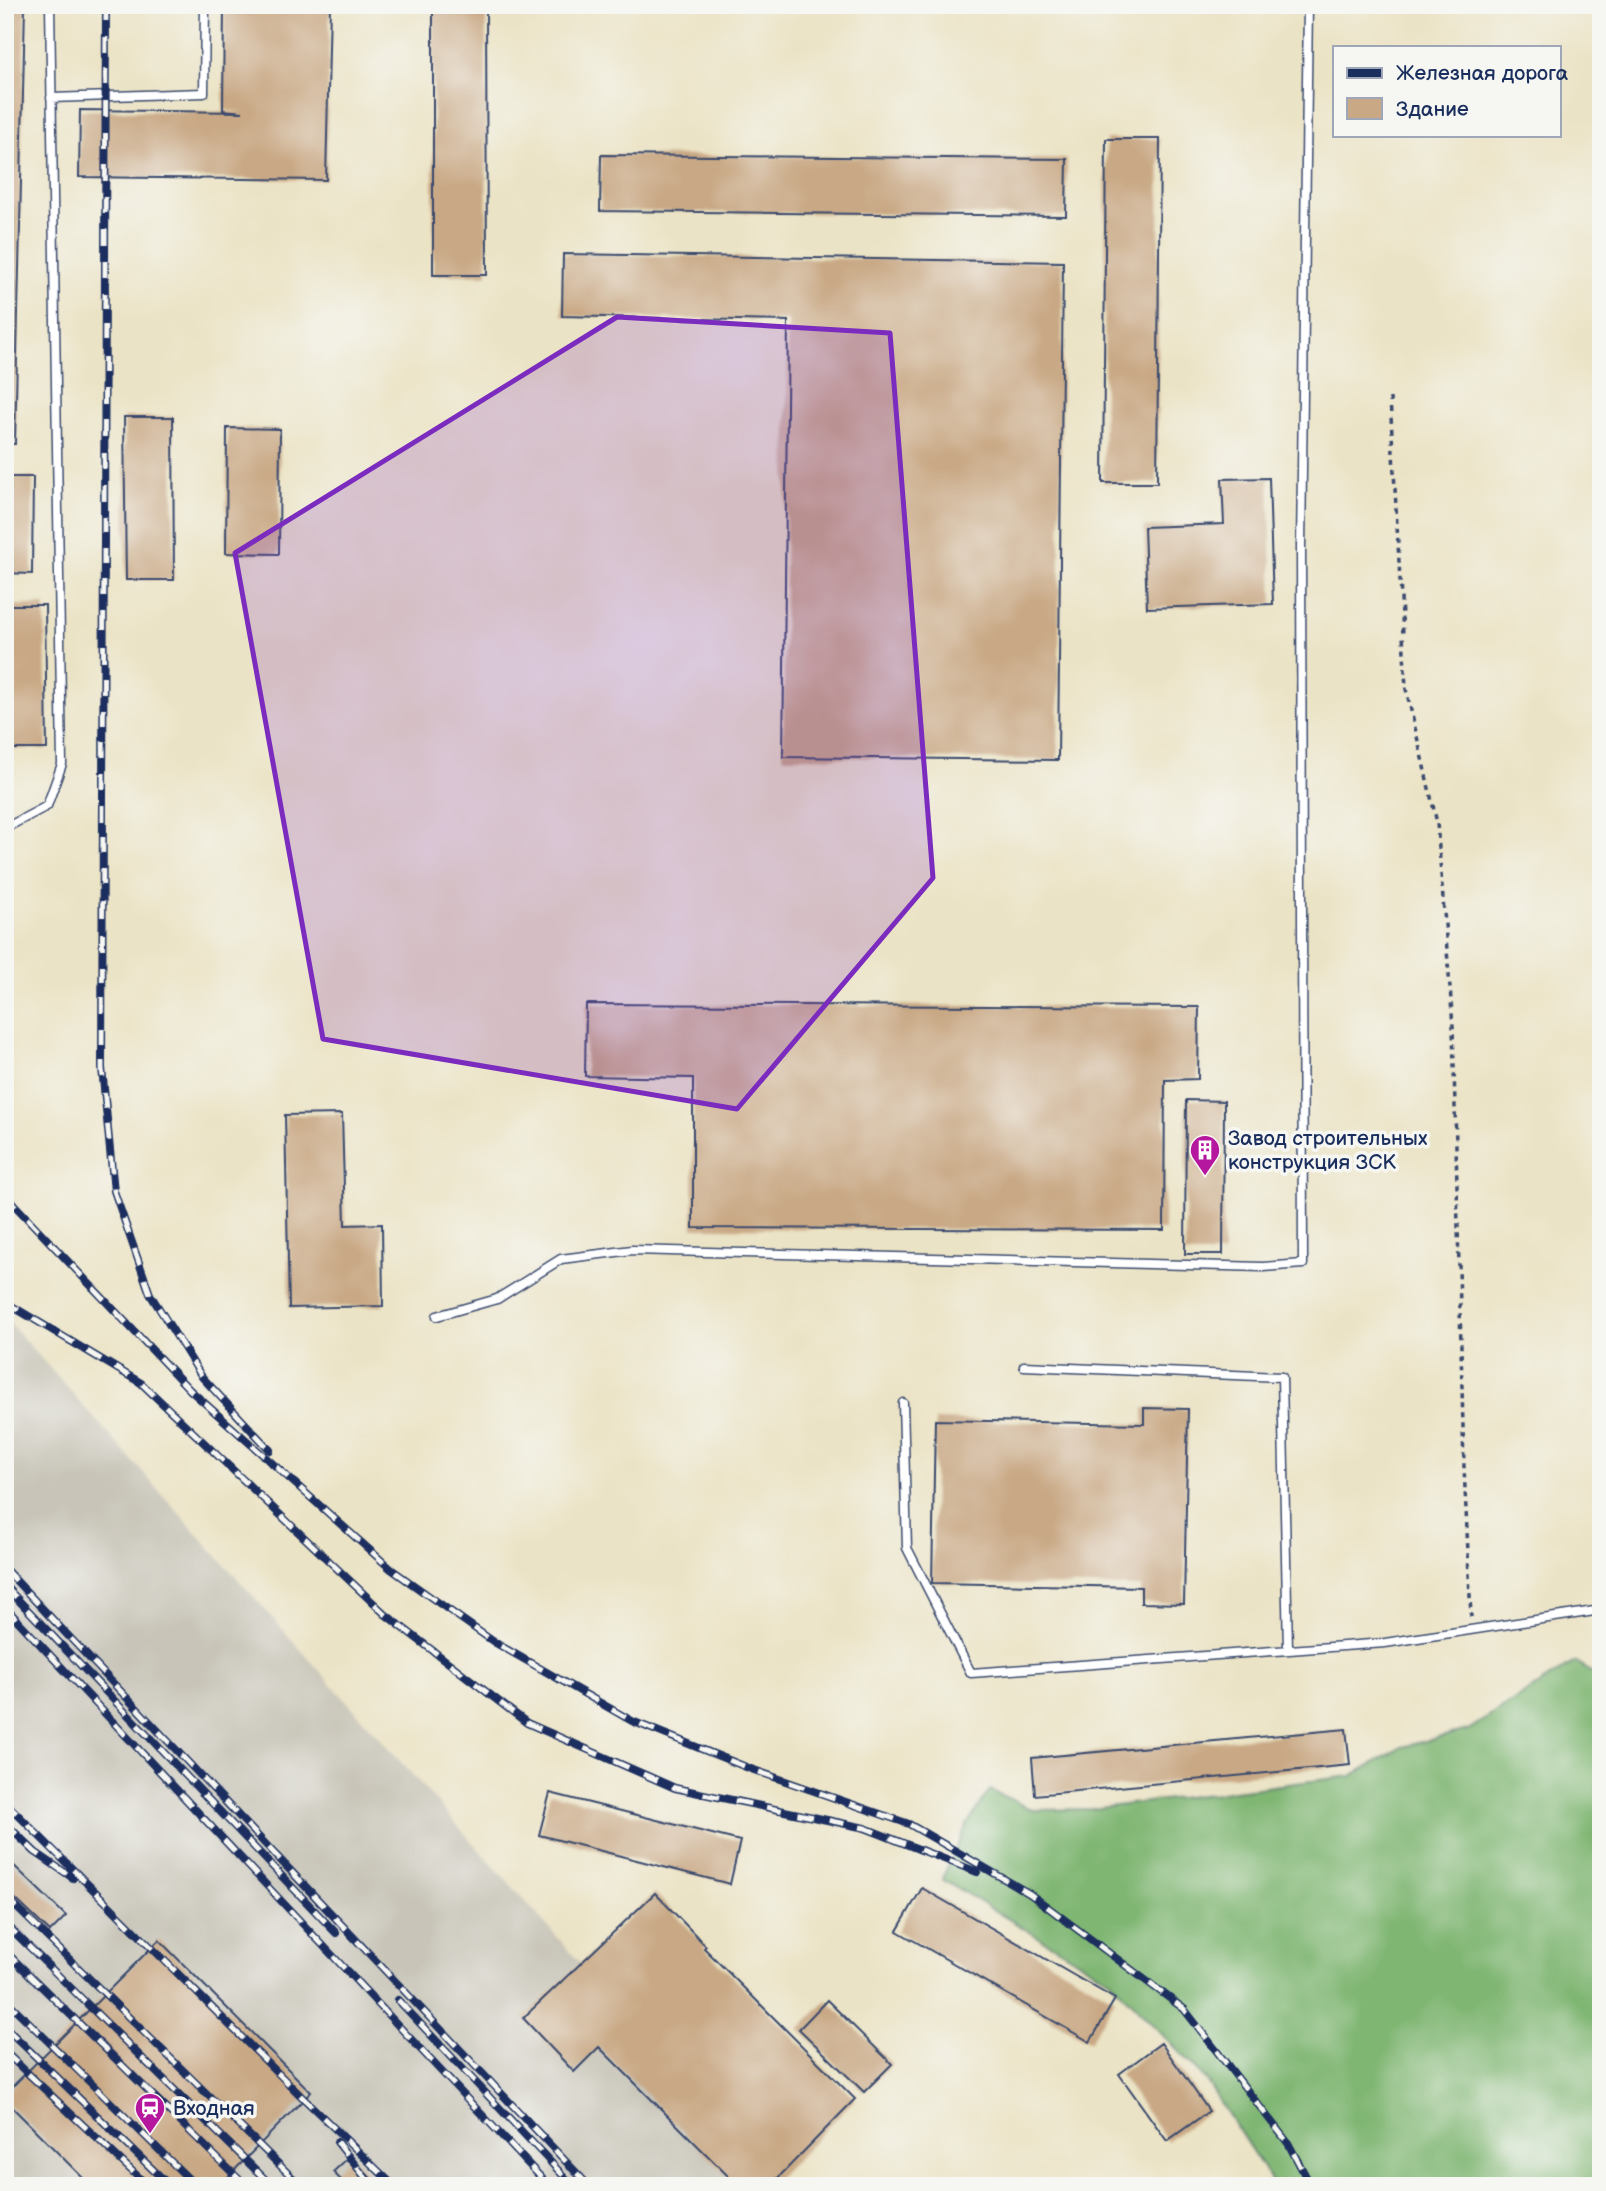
<svg xmlns="http://www.w3.org/2000/svg" width="1606" height="2191" font-family="'Balsamiq Sans',sans-serif">
<style>
.industrial{fill:#c8c4b8}
.forest{fill:#7fb672;stroke:#4d7268;stroke-width:2}
.building{fill:#c9a985}
.lines{fill:none;stroke-linecap:round;stroke-linejoin:round}
.lane-casing{stroke:#3a4a6d;stroke-width:11}
.path{stroke:#3a4a6d;stroke-width:3.5;stroke-dasharray:5 5;stroke-linecap:butt}
.lane{stroke:#fff;stroke-width:8}
.rail-casing{stroke:#1b2f5e;stroke-width:8}
.rail{stroke:#f6f6f2;stroke-width:5;stroke-dasharray:16;stroke-linecap:butt}
.marked{fill:#7b2cbf;fill-opacity:0.2;stroke:#7b2cbf;stroke-width:5;stroke-linejoin:round}
.labels{text-anchor:middle;stroke-width:7;stroke-linejoin:round;paint-order:stroke}
.poi-label{font-size:21px;fill:#1b2f5e;stroke:#f6f6f2;text-anchor:start}
</style>
<rect width="100%" height="100%" fill="#f6f6f2"/>
<filter id="ink" filterUnits="userSpaceOnUse"><feTurbulence type="fractalNoise" baseFrequency=".0143" numOctaves="2"/><feDisplacementMap in="SourceGraphic" scale="14" xChannelSelector="R" yChannelSelector="G"/><feConvolveMatrix kernelMatrix="1 2 1 2 8 2 1 2 1" color-interpolation-filters="sRGB"/></filter>
<filter id="wash" filterUnits="userSpaceOnUse"><feTurbulence type="fractalNoise" baseFrequency=".00686" numOctaves="4" result="noise"/><feDisplacementMap in="SourceGraphic" scale="28" xChannelSelector="R" yChannelSelector="G"/><feGaussianBlur stdDeviation="1.57" result="paint"/><feColorMatrix in="noise" values="0 0 0 0 0 0 0 0 0 0 0 0 0 0 0 0 0 1.4 0 .05"/><feComposite in="paint" operator="in"/></filter>
<g filter="url(#wash)">
<rect width="100%" height="100%" fill="#ebe3c5"/>
<path class="industrial" d="M 5,1318 L 779,2186 L 5,2186 Z"/>
<path class="forest" d="M 1575,1662 L 1601,1678 L 1601,2186 L 1275,2186 L 1205,2079 L 1110,1980 L 942,1879 L 967,1825 L 990,1790 L 1033,1810 L 1092,1809 L 1351,1776 L 1402,1747 L 1468,1730 Z"/>
<g id="blocks">
<path class="building" d="M 5,5 L 25,5 L 15,444 L 5,444 Z
M 224,5 L 330,5 L 326,180 L 79,177 L 80,110 L 243,112 L 223,110 Z
M 433,5 L 486,5 L 487,275 L 433,275 Z
M 1106,139 L 1160,139 L 1157,483 L 1103,483 Z
M 601,155 L 1067,159 L 1066,216 L 600,211 Z
M 563,254 L 1063,262 L 1058,760 L 783,757 L 788,321 L 562,316 Z
M 124,417 L 173,417 L 174,580 L 126,580 Z
M 227,428 L 280,429 L 279,554 L 226,553 Z
M 5,477 L 33,477 L 32,574 L 5,573 Z
M 1269,478 L 1273,604 L 1147,608 L 1144,527 L 1224,524 L 1222,479 Z
M 5,605 L 45,605 L 47,749 L 5,749 Z
M 586,1004 L 1199,1007 L 1198,1079 L 1165,1080 L 1164,1230 L 693,1228 L 693,1078 L 585,1076 Z
M 1186,1100 L 1224,1101 L 1223,1254 L 1185,1254 Z
M 342,1114 L 345,1225 L 382,1224 L 383,1306 L 289,1308 L 285,1115 Z
M 1144,1408 L 1188,1409 L 1184,1604 L 1141,1603 L 1141,1587 L 932,1583 L 935,1420 L 1144,1424 Z
M 1346,1729 L 1350,1765 L 1035,1795 L 1032,1758 Z
M 550,1793 L 740,1841 L 730,1884 L 539,1835 Z
M 5,1857 L 66,1916 L 50,1932 L 5,1889 Z
M 922,1888 L 1115,1999 L 1090,2042 L 897,1931 Z
M 655,1893 L 706,1946 L 704,1948 L 855,2099 L 770,2186 L 738,2186 L 599,2047 L 574,2072 L 523,2018 Z
M 159,1940 L 311,2092 L 219,2186 L 91,2186 L 5,2100 L 5,2094 Z
M 827,2000 L 892,2064 L 864,2092 L 799,2029 Z
M 1161,2043 L 1209,2111 L 1167,2141 L 1119,2074 Z
M 350,2156 L 378,2186 L 347,2186 L 333,2172 Z"/>
</g>
</g>
<g filter="url(#ink)">
<use href="#blocks" fill-opacity="0" stroke="#3a4a6d" stroke-width="2"/>
<g class="lines">
<g class="lane-casing">
<path id="lane" d="M 51,98 L 204,93 L 205,5
M 5,825 L 11,825 L 47,806 L 62,764 L 50,5
M 437,1316 L 497,1299 L 561,1259 L 632,1250 L 1263,1267 L 1303,1264 L 1301,547 L 1308,5
M 1024,1366 L 1282,1377 L 1288,1649
M 903,1403 L 907,1548 L 971,1673 L 1385,1643 L 1601,1610"/>
</g>
<path class="path" d="M 1390,398 L 1406,689 L 1437,823 L 1453,1026 L 1464,1467 L 1471,1617"/>
<use href="#lane" class="lane"/>
<g class="rail-casing">
<path id="rail" d="M 106,5 L 102,1068 L 114,1191 L 150,1294 L 202,1377 L 270,1450
M 5,1195 L 190,1390 L 391,1569 L 494,1642 L 632,1721 L 751,1769 L 909,1824 L 1030,1894 L 1184,2009 L 1288,2143 L 1311,2186
M 5,1302 L 141,1383 L 385,1614 L 527,1723 L 675,1788 L 865,1828 L 977,1872
M 5,1569 L 589,2186
M 5,1586 L 336,1933
M 5,1607 L 549,2186
M 5,1802 L 301,2096 L 394,2186
M 5,1823 L 35,1852 L 73,1878
M 5,1896 L 301,2186
M 5,1923 L 272,2186
M 5,1951 L 246,2186
M 5,1999 L 196,2186
M 398,2000 L 573,2186
M 5,2027 L 170,2186
M 5,2052 L 148,2186
M 337,2142 L 372,2186"/>
</g>
<use href="#rail" class="rail"/>
</g>
</g>
<path class="marked" d="M 617,317 L 890,333 L 933,878 L 737,1109 L 323,1039 L 235,553 Z"/>
<defs>
<g id="building-pin" transform="scale(1.575)"><path d="M0 17L-7.5 6A9.5 9.5 0 1 1 7.5 6Z" fill="#b5179e" stroke="#f6f6f2"/><path d="M-4-6H4V6H1V3H-1V6H-4ZM-2.5-4.3h1.7v1.8h-1.7ZM.8-4.3h1.7v1.8H.8ZM-2.5-1h1.7V.8h-1.7ZM.8-1h1.7V.8H.8Z" fill="#fff"/></g>
<g id="station-pin" transform="scale(1.575)"><path d="M0 17L-7.5 6A9.5 9.5 0 1 1 7.5 6Z" fill="#b5179e" stroke="#f6f6f2"/><path d="M-3-6H3Q5-6 5-4V2Q5 4 3 4L4.5 6H3L1.5 4h-3L-3 6H-4.5L-3 4Q-5 4-5 2V-4Q-5-6-3-6ZM-3.5-4v3h7v-3ZM-3.5 1v1.5H-2V1ZM2 1v1.5H3.5V1Z" fill="#fff"/></g>
</defs>
<g fill-rule="evenodd">
<use href="#building-pin" x="1205" y="1150"/>
<use href="#station-pin" x="150" y="2108"/>
</g>
<g class="labels">
<g class="poi-label">
<text x="1228" y="1145">Завод строительных<tspan x="1228" dy="24">конструкция ЗСК</tspan></text>
<text x="173" y="2115">Входная</text>
</g>
</g>
<rect width="1606" height="2191" fill="none" stroke="#f6f6f2" stroke-width="28"/>
<rect x="1333" y="46" width="228" height="91" fill="#f6f6f2" stroke="#9ea6b7" stroke-width="2"/>
<rect x="1347" y="68" width="35" height="10" fill="#1b2f5e" stroke="#9ea6b7" stroke-width="2"/>
<text x="1396" y="80" font-size="21" fill="#1b2f5e">Железная дорога</text>
<rect x="1347" y="98" width="35" height="21" fill="#c9a985" stroke="#9ea6b7" stroke-width="2"/>
<text x="1396" y="116" font-size="21" fill="#1b2f5e">Здание</text>
</svg>
